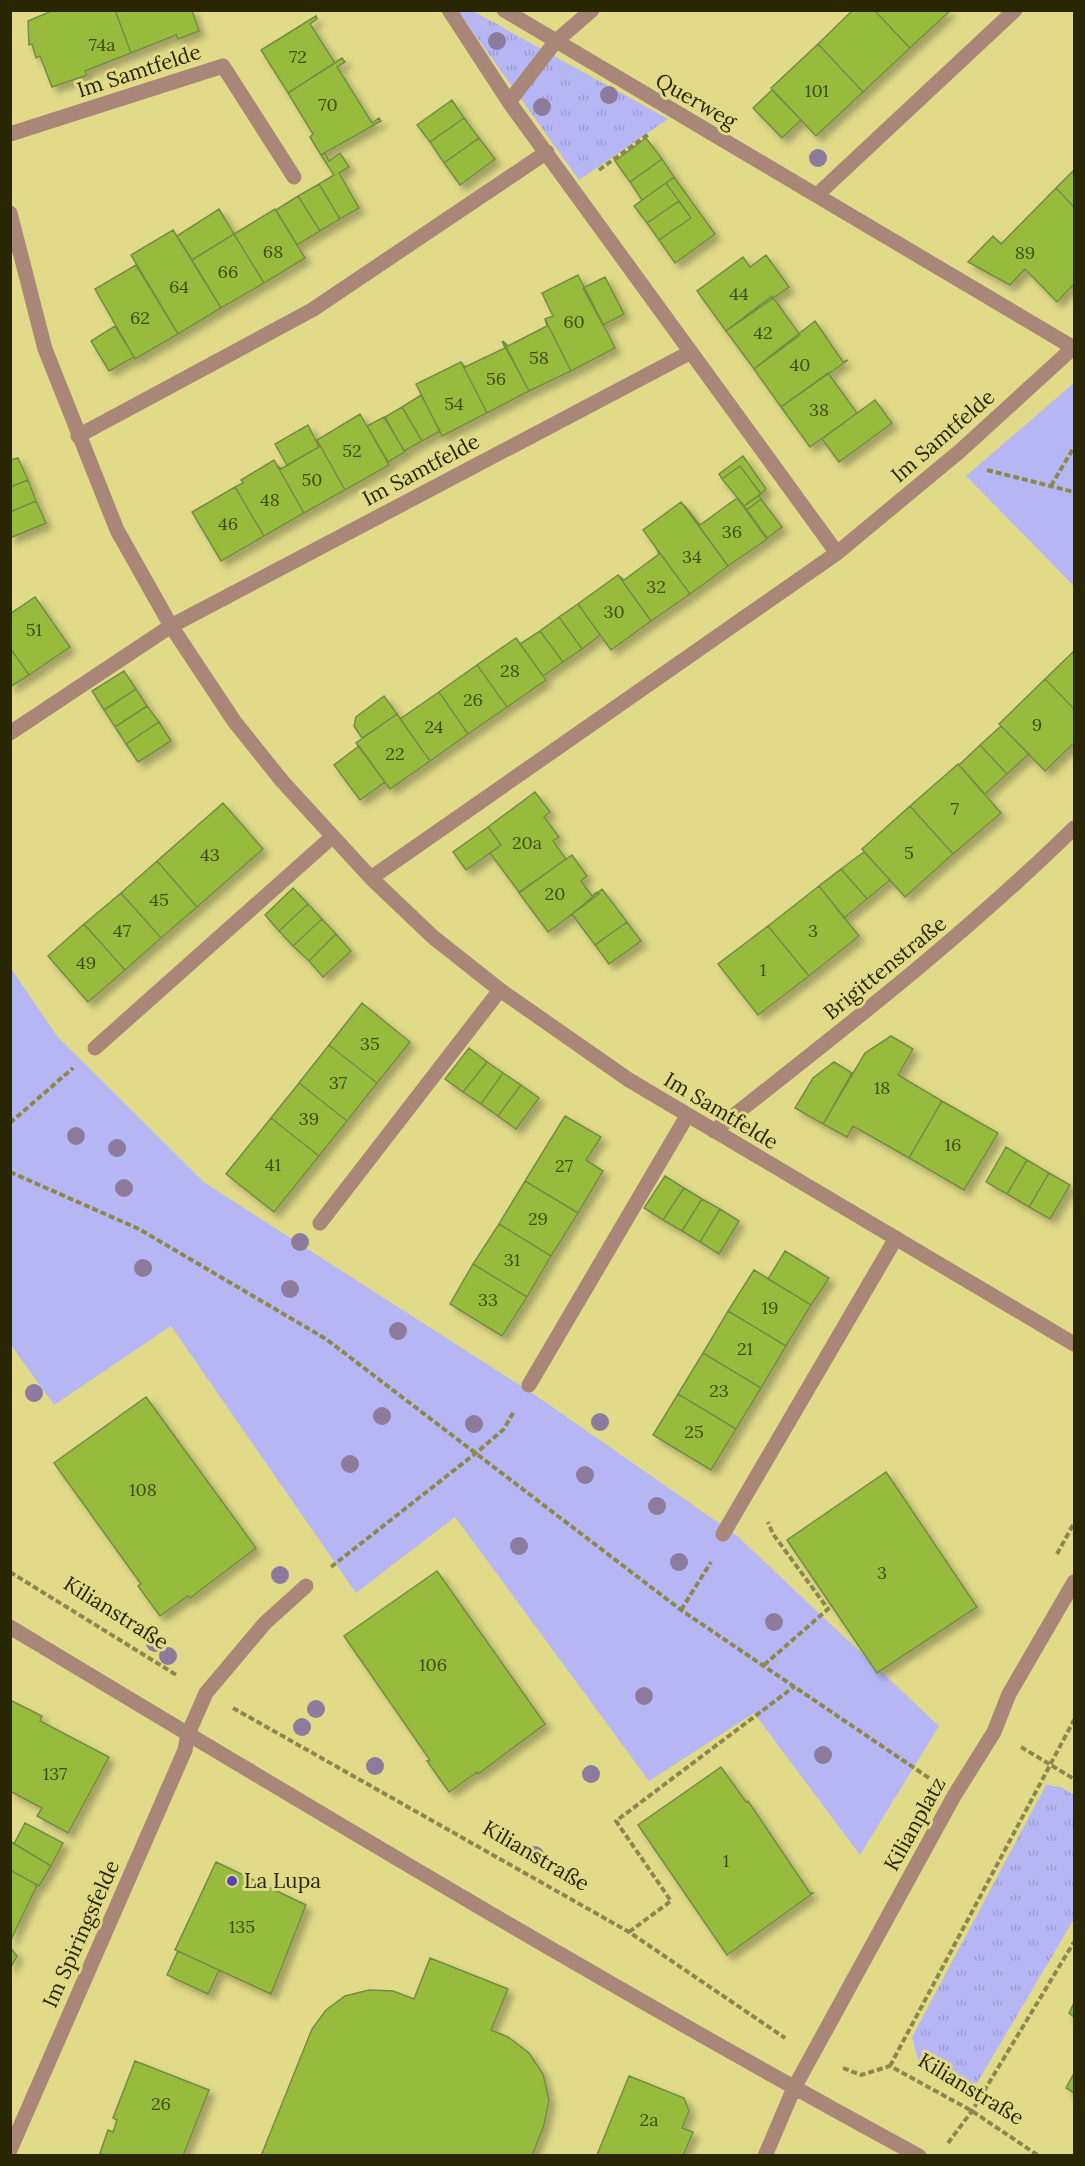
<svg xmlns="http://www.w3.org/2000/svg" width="1085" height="2166" font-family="Lora,serif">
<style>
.grass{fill:url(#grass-tufts)}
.park{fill:#b6b6f5}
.building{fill:#97bc3d;stroke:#758c44;stroke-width:1.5;filter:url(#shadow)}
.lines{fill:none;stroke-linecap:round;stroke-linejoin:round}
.path{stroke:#8c884c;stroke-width:4;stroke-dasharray:6 3;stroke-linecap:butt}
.service{stroke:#a88778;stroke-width:15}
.minor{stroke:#a88778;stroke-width:15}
.tree{fill:#8c7b9c}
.poi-dot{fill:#5442b9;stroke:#e0da89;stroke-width:2}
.labels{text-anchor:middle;stroke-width:6;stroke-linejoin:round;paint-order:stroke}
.number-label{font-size:18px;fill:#444c12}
.street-label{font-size:21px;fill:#292604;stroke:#e0da89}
.poi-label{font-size:21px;fill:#292604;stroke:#e0da89;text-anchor:start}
</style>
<defs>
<pattern id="grass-tufts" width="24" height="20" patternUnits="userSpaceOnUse" patternTransform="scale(1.5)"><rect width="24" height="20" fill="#b6b6f5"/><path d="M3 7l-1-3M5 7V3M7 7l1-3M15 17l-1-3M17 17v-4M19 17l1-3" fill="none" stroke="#9c9cd0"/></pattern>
<filter id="shadow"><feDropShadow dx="5.5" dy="5.5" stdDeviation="3" flood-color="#0004"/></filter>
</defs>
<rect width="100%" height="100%" fill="#e0da89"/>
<path class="grass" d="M 458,11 L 473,11 L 668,119 L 579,180 Z
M 1046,1785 L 1061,1787 L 1074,1795 L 1074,1919 L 977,2083 L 957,2089 L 920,2067 L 912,2037 Z"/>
<path class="park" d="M 1074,383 L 1074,586 L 966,476 Z
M 10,967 L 57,1036 L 205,1183 L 538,1397 L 736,1535 L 939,1726 L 860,1855 L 754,1713 L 649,1781 L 455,1517 L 356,1593 L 171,1326 L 54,1405 L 11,1345 Z"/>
<path class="building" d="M 54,10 L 115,10 L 131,53 L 85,71 L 87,75 L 52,87 L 40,56 L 36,58 L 32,44 L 29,45 L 28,21 Z
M 115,10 L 192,10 L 199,31 L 178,39 L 176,35 L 131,53 Z
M 853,10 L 874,10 L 910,48 L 863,92 L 818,44 Z
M 874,10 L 951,10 L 910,48 Z
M 316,16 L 317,19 L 310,24 L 335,63 L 288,93 L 261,50 Z
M 818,44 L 863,92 L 816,136 L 771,88 Z
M 342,58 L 345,62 L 337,67 L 372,123 L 379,118 L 381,121 L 321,155 L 310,137 L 313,134 L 288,93 Z
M 772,90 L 801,120 L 782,138 L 753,108 Z
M 452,100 L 464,118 L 430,142 L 417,125 Z
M 464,118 L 479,138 L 444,163 L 430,142 Z
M 479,138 L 495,159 L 460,185 L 444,163 Z
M 646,138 L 662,159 L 630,182 L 615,161 Z
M 325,153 L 329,161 L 340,153 L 349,167 L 339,173 L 359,208 L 340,219 L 319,184 L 334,175 L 321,155 Z
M 662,159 L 674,177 L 642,200 L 630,182 Z
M 1074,170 L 1074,207 L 1056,188 Z
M 674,177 L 715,234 L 675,263 L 659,240 L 691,218 L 666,183 Z
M 666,183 L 679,201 L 647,223 L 634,206 Z
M 319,184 L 340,219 L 320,231 L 298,196 Z
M 1056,188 L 1074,207 L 1074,284 L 1057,302 L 1025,269 L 1010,285 L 968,262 L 993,236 L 1001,244 Z
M 298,196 L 320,231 L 297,245 L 276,210 Z
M 679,201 L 691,218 L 659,240 L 647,223 Z
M 219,209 L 234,234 L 192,260 L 177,236 Z
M 275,209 L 305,258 L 264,283 L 234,234 Z
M 173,230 L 221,308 L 178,334 L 131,255 Z
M 234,234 L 264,283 L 221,308 L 192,260 Z
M 766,255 L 789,287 L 726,331 L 697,291 L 743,257 L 750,267 Z
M 136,265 L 178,334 L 135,359 L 95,289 Z
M 578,275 L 615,348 L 571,371 L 545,319 L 553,316 L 542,293 Z
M 605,277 L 624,314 L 603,325 L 583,288 Z
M 772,296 L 800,335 L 754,369 L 726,331 Z
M 545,319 L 571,371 L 529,391 L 503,341 L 508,346 L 547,326 Z
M 815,321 L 843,362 L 848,360 L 781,407 L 754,369 Z
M 115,326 L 134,357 L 109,371 L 91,341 Z
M 502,341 L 529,391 L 487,413 L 461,362 L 465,367 L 505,348 Z
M 461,362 L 487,413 L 442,436 L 416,384 Z
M 828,373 L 857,413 L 810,447 L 781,407 Z
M 421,395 L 440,431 L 422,441 L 402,407 Z
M 875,400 L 892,423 L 839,462 L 822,439 Z
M 402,407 L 422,441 L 404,451 L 385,417 Z
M 360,414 L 389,465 L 345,490 L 317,440 Z
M 384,417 L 405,452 L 388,462 L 367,426 Z
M 308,425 L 319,447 L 287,465 L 275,444 Z
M 317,440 L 345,490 L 304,513 L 276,464 L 281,469 L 319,447 Z
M 743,456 L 766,489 L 761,494 L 740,466 L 722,479 L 719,474 Z
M 18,458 L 28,480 L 10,487 L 10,460 Z
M 274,460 L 304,513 L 264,536 L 235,487 L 243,483 L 241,480 Z
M 740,466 L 761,494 L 744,506 L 722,479 Z
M 28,480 L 36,501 L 10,512 L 10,487 Z
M 235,487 L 264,536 L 221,561 L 192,512 Z
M 759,495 L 761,499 L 747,510 L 744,506 Z
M 737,498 L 767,539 L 728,566 L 684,505 L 700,525 Z
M 761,499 L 782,527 L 767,538 L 747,510 Z
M 36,501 L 46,523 L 10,538 L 10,512 Z
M 681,502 L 728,566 L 690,594 L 643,530 Z
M 656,548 L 690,594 L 651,621 L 618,575 L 624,580 L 659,554 Z
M 618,575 L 651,621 L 611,650 L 578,604 Z
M 35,597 L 70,647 L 29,675 L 10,648 L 10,614 Z
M 578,604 L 600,635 L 582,649 L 559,617 Z
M 559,617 L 582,649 L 563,662 L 540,631 Z
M 540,631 L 563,662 L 543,676 L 520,644 Z
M 516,638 L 546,680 L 507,707 L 477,665 Z
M 10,648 L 29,675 L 10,687 Z
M 1074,651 L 1074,709 L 1045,679 Z
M 477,665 L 507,707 L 468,734 L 439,692 Z
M 124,671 L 136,689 L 104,710 L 92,691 Z
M 1045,679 L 1074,709 L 1074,743 L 1045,771 L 999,724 Z
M 136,689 L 147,706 L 115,727 L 104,710 Z
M 439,692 L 468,734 L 430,761 L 400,719 Z
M 384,696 L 397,714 L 362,738 L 354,726 L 356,717 Z
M 147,706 L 159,722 L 126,744 L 115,727 Z
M 397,714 L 430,761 L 390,789 L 356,743 Z
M 159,722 L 171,741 L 138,762 L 126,744 Z
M 1001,726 L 1029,754 L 1007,774 L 980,745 Z
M 980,745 L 1007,774 L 985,794 L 959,765 Z
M 359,746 L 385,782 L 360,800 L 334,765 Z
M 958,764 L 1001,813 L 953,854 L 910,806 Z
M 535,792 L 550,812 L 544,817 L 559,837 L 553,841 L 566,859 L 519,892 L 490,853 L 501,845 L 488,827 Z
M 223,803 L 263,849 L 197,907 L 157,861 Z
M 910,806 L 953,854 L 905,897 L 862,849 Z
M 488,827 L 501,845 L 466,870 L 453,852 Z
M 864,852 L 890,880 L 867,899 L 841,869 Z
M 572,855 L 587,876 L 581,881 L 592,896 L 597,892 L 599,894 L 548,932 L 519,893 Z
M 157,861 L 197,907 L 161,938 L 121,893 Z
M 841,869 L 867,899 L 844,918 L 819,886 Z
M 819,886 L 859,936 L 809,976 L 768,926 Z
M 293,888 L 308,904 L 279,931 L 265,915 Z
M 602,889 L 627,922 L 595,945 L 572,914 Z
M 121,893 L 161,938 L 125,970 L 84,924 Z
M 308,904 L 322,919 L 293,946 L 279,931 Z
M 322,919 L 336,934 L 309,961 L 293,946 Z
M 627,922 L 641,941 L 609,964 L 595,945 Z
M 84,924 L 125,970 L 88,1002 L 48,956 Z
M 768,926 L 809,976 L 758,1015 L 718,964 Z
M 336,934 L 351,951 L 323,977 L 309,961 Z
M 362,1003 L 410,1042 L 377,1083 L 329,1045 Z
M 891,1036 L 913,1049 L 898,1075 L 942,1101 L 909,1158 L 853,1126 L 847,1137 L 823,1124 L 865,1053 Z
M 329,1045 L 377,1083 L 347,1121 L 299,1083 Z
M 469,1048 L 487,1062 L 463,1092 L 445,1079 Z
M 487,1062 L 503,1073 L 481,1104 L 463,1092 Z
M 834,1062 L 852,1073 L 823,1124 L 795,1108 L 813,1078 Z
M 503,1073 L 521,1085 L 498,1116 L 481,1104 Z
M 299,1083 L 347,1121 L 319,1156 L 271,1118 Z
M 521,1085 L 539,1098 L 516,1129 L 498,1116 Z
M 942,1101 L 998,1133 L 964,1190 L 909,1158 Z
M 565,1116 L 601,1137 L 586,1160 L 603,1171 L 578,1213 L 525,1181 Z
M 271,1118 L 319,1156 L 274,1212 L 226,1174 Z
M 1006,1147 L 1027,1160 L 1007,1194 L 986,1182 Z
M 1027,1160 L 1049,1173 L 1029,1207 L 1007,1194 Z
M 1049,1173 L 1070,1185 L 1050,1219 L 1029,1207 Z
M 665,1176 L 684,1188 L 663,1220 L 644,1208 Z
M 525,1181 L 578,1213 L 551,1256 L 499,1224 Z
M 684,1188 L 702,1199 L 682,1231 L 663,1220 Z
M 702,1199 L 720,1209 L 700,1242 L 682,1231 Z
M 720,1209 L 739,1221 L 719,1254 L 700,1242 Z
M 499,1224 L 551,1256 L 527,1297 L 473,1264 Z
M 785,1251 L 829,1278 L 811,1305 L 768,1279 Z
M 473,1264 L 527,1297 L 502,1336 L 450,1304 Z
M 754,1270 L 811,1305 L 786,1346 L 728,1311 Z
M 728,1311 L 786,1346 L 761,1388 L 703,1353 Z
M 703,1353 L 761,1388 L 736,1429 L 678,1394 Z
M 678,1394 L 736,1429 L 711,1470 L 653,1435 Z
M 146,1397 L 256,1548 L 190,1598 L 188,1596 L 160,1616 L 138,1586 L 141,1584 L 54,1463 Z
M 886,1472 L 977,1607 L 877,1673 L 787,1540 Z
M 437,1571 L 545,1724 L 478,1774 L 477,1772 L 449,1792 L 427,1761 L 430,1760 L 344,1636 Z
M 10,1700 L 42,1716 L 40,1721 L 109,1757 L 68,1833 L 37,1816 L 42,1808 L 10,1791 Z
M 721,1767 L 746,1802 L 748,1801 L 810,1893 L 813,1893 L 727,1955 L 638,1825 Z
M 25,1823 L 63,1843 L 51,1866 L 14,1844 Z
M 10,1841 L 51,1866 L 39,1886 L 10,1870 Z
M 216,1862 L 306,1905 L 271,1994 L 175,1950 Z
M 10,1870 L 37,1885 L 10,1942 Z
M 10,1947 L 17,1956 L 10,1969 Z
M 178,1951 L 219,1970 L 208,1994 L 167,1975 Z
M 430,1958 L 508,1989 L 491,2030 L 508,2037 L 529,2053 L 543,2074 L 549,2100 L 544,2125 L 532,2156 L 261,2156 L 312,2029 L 326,2010 L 345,1996 L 369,1990 L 393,1991 L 414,1999 Z
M 1074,2003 L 1074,2017 L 1069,2013 Z
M 135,2061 L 209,2090 L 183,2156 L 106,2156 L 100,2153 L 108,2130 L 113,2132 L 117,2120 L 113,2118 Z
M 1074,2073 L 1074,2093 L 1066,2088 Z
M 629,2076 L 684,2098 L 689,2111 L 682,2128 L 693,2132 L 683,2156 L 597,2155 Z"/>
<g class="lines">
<path class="path" d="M 599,170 L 649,134
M 987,470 L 1074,492
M 1051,486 L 1074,447
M 10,1123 L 73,1068
M 10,1172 L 139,1229 L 326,1339 L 681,1610 L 929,1778
M 1057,1554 L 1074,1523
M 331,1567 L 476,1453 L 504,1429 L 514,1411
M 10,1572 L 178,1676
M 681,1610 L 711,1562
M 764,1665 L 828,1609 L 773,1534 L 768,1522
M 233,1708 L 629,1932 L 785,2038
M 1021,1747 L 1074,1779
M 629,1932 L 671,1901 L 616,1821 L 795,1686
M 890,2066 L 1074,1720
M 843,2068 L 861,2075 L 890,2066 L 972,2111 L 1039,2156
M 948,2143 L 972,2111 L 1074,1942"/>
<path class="service" d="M 10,733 L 171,626
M 95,1048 L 332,837
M 320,1223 L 500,990
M 529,1385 L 687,1116
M 723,1534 L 896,1238
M 188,1734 L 206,1693 L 265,1623 L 306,1586"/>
<path class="minor" d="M 449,10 L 509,102 L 837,553
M 504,10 L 1074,348
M 509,102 L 556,41 L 592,10
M 10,134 L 223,66 L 294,177
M 817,195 L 1015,10
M 10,213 L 45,349 L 117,530 L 171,626 L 234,721 L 282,781 L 371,878 L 433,937 L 500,990 L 629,1080 L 1074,1344
M 78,436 L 312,310 L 547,152
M 171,626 L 691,352
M 371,878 L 837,553 L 960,451 L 1074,347
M 714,1131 C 837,1034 962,938 1074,828
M 10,1627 C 311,1808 611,1989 919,2156
M 10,2150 L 185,1750 L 188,1734
M 765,2156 L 794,2088 L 954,1796 L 994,1732 L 1009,1694 L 1074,1582"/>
</g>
<g class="tree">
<circle cx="497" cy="41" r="9"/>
<circle cx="609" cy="95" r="9"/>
<circle cx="542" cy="107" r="9"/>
<circle cx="818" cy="158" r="9"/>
<circle cx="76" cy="1136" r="9"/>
<circle cx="117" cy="1148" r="9"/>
<circle cx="124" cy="1188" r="9"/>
<circle cx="300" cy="1242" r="9"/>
<circle cx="143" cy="1268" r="9"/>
<circle cx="290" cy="1289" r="9"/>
<circle cx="398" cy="1331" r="9"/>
<circle cx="34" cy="1393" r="9"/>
<circle cx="382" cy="1416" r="9"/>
<circle cx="600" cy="1422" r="9"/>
<circle cx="474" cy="1424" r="9"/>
<circle cx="350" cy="1464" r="9"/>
<circle cx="585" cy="1475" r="9"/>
<circle cx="657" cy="1506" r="9"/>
<circle cx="519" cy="1546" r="9"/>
<circle cx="679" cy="1562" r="9"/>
<circle cx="280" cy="1575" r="9"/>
<circle cx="774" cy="1622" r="9"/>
<circle cx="155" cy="1643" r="9"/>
<circle cx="168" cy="1656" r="9"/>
<circle cx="644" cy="1696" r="9"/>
<circle cx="316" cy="1709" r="9"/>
<circle cx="302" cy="1727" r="9"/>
<circle cx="823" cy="1755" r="9"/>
<circle cx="375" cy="1766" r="9"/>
<circle cx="591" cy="1774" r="9"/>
<circle cx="535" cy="1855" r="9"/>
</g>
<circle class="poi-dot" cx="232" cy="1881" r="6"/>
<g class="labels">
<g class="number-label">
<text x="102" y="51">74a</text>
<text x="298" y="63">72</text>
<text x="817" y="97">101</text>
<text x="328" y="111">70</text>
<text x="273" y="258">68</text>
<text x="1025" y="259">89</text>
<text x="228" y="278">66</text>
<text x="179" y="293">64</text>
<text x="739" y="300">44</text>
<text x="140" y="324">62</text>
<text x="574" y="328">60</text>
<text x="763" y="339">42</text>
<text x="539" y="364">58</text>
<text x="800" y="371">40</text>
<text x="496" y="385">56</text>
<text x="454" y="410">54</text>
<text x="819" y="416">38</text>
<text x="352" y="457">52</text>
<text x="312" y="486">50</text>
<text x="270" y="506">48</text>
<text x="228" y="530">46</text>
<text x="732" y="538">36</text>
<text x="692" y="563">34</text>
<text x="656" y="593">32</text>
<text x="614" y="618">30</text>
<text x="34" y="636">51</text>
<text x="510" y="677">28</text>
<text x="473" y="706">26</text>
<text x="1037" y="731">9</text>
<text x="434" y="733">24</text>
<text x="395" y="760">22</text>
<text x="955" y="815">7</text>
<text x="527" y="849">20a</text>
<text x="909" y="859">5</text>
<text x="210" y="861">43</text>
<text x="555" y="900">20</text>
<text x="159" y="906">45</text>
<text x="122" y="937">47</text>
<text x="813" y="937">3</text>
<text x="86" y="969">49</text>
<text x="763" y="976">1</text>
<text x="370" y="1050">35</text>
<text x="338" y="1089">37</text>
<text x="882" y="1094">18</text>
<text x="309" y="1125">39</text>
<text x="953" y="1151">16</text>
<text x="273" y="1171">41</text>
<text x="564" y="1172">27</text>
<text x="538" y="1225">29</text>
<text x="512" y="1266">31</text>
<text x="488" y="1306">33</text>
<text x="770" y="1314">19</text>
<text x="745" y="1355">21</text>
<text x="719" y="1397">23</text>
<text x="694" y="1438">25</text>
<text x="143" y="1496">108</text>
<text x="882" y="1579">3</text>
<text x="433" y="1671">106</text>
<text x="55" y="1780">137</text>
<text x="726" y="1867">1</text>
<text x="242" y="1933">135</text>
<text x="161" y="2110">26</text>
<text x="649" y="2126">2a</text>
</g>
<g class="street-label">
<text transform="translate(139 71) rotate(-18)" y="7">Im Samtfelde</text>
<text transform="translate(696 101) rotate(30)" y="7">Querweg</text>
<text transform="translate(943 436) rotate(-41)" y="7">Im Samtfelde</text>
<text transform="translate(421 470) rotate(-28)" y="7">Im Samtfelde</text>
<text transform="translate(885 968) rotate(-39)" y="7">Brigittenstraße</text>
<text transform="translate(721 1111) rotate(31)" y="7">Im Samtfelde</text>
<text transform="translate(116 1613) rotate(32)" y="7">Kilianstraße</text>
<text transform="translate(915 1824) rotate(-61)" y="7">Kilianplatz</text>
<text transform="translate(536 1856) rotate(30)" y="7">Kilianstraße</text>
<text transform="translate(81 1934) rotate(-66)" y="7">Im Spiringsfelde</text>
<text transform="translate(971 2089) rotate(31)" y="7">Kilianstraße</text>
</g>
<g class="poi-label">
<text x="244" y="1888">La Lupa</text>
</g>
</g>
<rect width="1085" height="2166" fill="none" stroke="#292604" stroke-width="24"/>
</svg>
